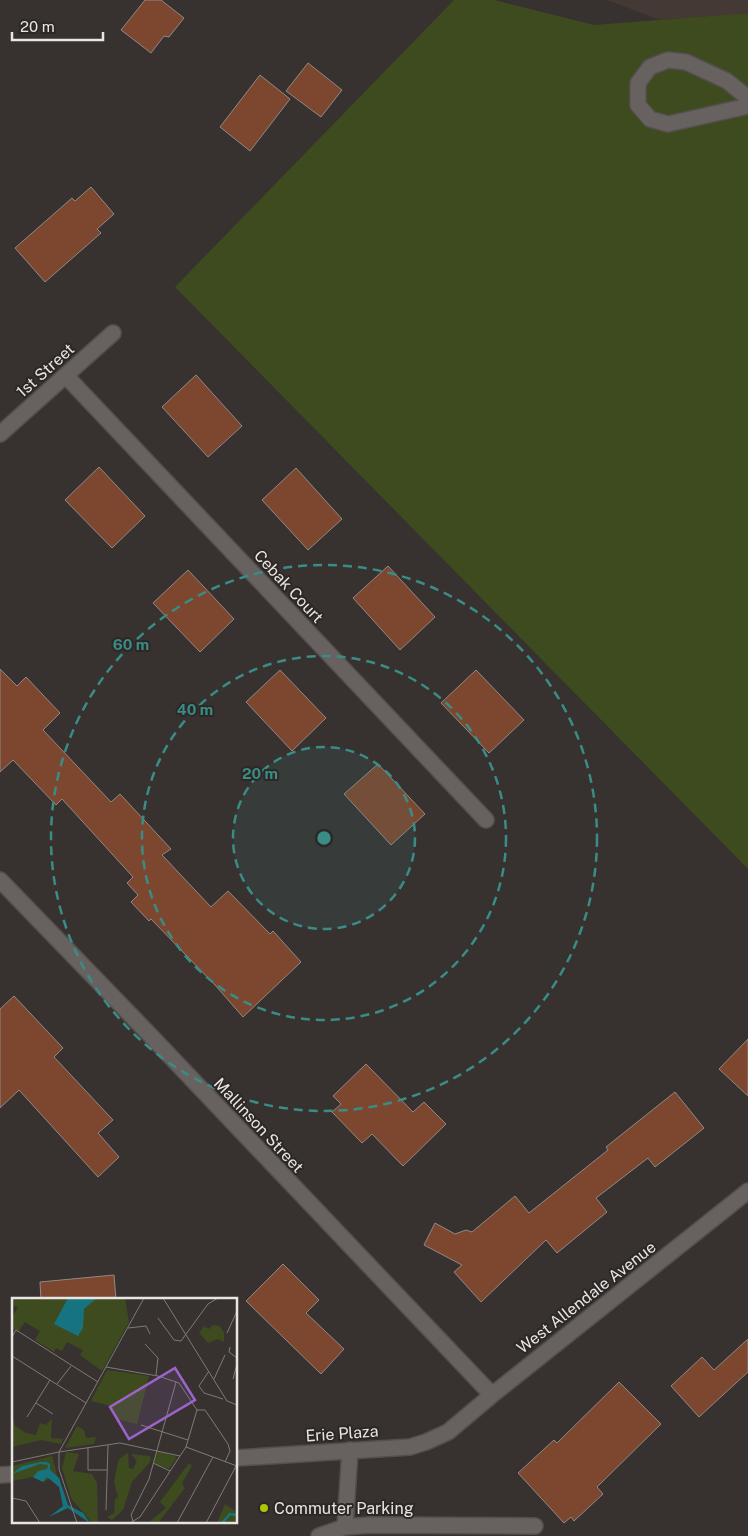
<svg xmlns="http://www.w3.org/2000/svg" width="748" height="1536" font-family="'Public Sans',sans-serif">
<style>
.built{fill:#443934}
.green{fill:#3d4b1f}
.building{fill:#7d462f;stroke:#908a87}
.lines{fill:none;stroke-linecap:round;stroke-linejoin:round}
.minor-casing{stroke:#534f4d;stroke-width:18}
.minor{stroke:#67615f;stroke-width:15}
.ring{fill:none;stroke:#3a8c86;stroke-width:2.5;stroke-dasharray:9 6}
.poi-dot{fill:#afc507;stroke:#2d2826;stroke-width:2}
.labels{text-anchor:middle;stroke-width:4;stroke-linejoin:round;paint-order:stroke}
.street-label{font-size:16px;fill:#e8e5e4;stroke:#2d2826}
.poi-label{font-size:16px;fill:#e8e5e4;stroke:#2d2826;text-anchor:start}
.inset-river{fill:none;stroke:#167480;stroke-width:2.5}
.inset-road{fill:none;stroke:#7e7a78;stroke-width:1}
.view{fill:#9c64ca;fill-opacity:0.15;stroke:#9c64ca;stroke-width:2.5}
.inset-edge{fill:none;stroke:#e8e5e4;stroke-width:2.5}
.centre{fill:#3a8c86;stroke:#2d2826;stroke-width:2.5}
.ring-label{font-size:15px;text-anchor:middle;font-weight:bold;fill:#3a8c86;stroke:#2d2826;stroke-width:4;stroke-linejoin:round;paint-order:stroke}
</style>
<rect width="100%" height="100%" fill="#373230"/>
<path class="built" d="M 607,0 L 748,0 L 748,13 L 660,20 Z"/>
<path class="green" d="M 454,0 L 494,0 L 594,25 L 748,13 L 748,869 L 175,287 Z"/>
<path class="building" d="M 145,0 L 161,0 L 184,18 L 169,37 L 164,36 L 151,53 L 121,30 Z
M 308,63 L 342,90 L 321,117 L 286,91 Z
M 260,75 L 290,99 L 250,151 L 220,127 Z
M 91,187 L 114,214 L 97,229 L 101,233 L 45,282 L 15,248 L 72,198 L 75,201 Z
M 196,375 L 242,426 L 208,457 L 162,407 Z
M 99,467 L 145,516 L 112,548 L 65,500 Z
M 296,468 L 342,519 L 308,550 L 262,500 Z
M 388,566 L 435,617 L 400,650 L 353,598 Z
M 188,570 L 234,619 L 200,652 L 153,603 Z
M 0,669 L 17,686 L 26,677 L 60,713 L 43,730 L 111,802 L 120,794 L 171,849 L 162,855 L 211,907 L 228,891 L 270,934 L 273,931 L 301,962 L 243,1017 L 215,985 L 151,919 L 149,921 L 131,902 L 138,895 L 127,883 L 133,877 L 62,799 L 56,805 L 13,760 L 0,772 Z
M 280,670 L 326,718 L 292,751 L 246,702 Z
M 476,670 L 524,720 L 489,753 L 441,703 Z
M 378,764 L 425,814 L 391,845 L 344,794 Z
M 14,996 L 63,1048 L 54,1057 L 113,1120 L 98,1133 L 119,1157 L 98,1177 L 19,1090 L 0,1108 L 0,1009 Z
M 748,1039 L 748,1096 L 719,1069 Z
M 366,1064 L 413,1112 L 424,1102 L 446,1124 L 403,1166 L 372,1134 L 362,1143 L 332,1112 L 341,1104 L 333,1096 Z
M 675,1092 L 704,1128 L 655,1167 L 648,1158 L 596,1198 L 607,1212 L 557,1253 L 546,1240 L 481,1302 L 454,1272 L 462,1265 L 424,1245 L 435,1223 L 455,1234 L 466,1230 L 472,1232 L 515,1196 L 529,1213 L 608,1150 L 606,1147 Z
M 283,1264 L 319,1300 L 306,1313 L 344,1349 L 321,1374 L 246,1301 Z
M 114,1275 L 116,1300 L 41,1300 L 40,1282 Z
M 748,1339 L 748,1372 L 699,1417 L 671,1386 L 702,1357 L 714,1370 Z
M 619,1382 L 661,1424 L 597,1487 L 603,1494 L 574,1521 L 571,1517 L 564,1523 L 518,1473 L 554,1440 L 557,1443 Z"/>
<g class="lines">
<g class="minor-casing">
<path id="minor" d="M 748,98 L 727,81 L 686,62 L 668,60 L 650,67 L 638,83 L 638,105 L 650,119 L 668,124 L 748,106
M 66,376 L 486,820
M 0,434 L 113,333
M 0,880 L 150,1035 L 492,1395
M 236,1458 L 410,1447 L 426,1442 L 448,1432 L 492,1395 L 748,1191
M 0,1475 L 14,1474
M 345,1527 L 350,1450
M 319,1536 L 345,1527 L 370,1525 L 535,1526"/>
</g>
<use href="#minor" class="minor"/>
</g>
<circle cx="324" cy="838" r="91" fill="#3a8c86" fill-opacity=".12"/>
<g class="ring">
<circle cx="324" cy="838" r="91"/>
<circle cx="324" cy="838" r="182"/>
<circle cx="324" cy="838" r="273"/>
</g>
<circle class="poi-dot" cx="264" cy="1508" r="5"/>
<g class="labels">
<g class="street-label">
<text transform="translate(45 370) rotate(-42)" y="6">1st Street</text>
<text transform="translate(289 586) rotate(47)" y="6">Cebak Court</text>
<text transform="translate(259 1125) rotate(47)" y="6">Mallinson Street</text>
<text transform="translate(586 1297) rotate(-38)" y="6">West Allendale Avenue</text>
<text transform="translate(342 1433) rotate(-4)" y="6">Erie Plaza</text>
</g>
<g class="poi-label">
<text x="274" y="1514">Commuter Parking</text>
</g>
</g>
<g transform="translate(12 1298)">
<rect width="225" height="225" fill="#373230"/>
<path d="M 0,0 L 113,0 L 117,24 L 90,73 L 68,57 L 71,52 L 55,44 L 50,53 L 44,50 L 42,54 L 23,42 L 28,33 L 13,24 L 6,34 L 0,30 L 0,18 L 6,10 L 0,6 ZM 201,27 L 208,28 L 212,35 L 212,44 L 206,41 L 196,45 L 187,35 L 192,28 L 197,31 ZM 95,72 L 137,78 L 125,126 L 105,121 L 99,108 L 79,103 ZM 0,112 L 3,128 L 14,135 L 24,137 L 28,125 L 34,127 L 40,121 L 39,140 L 51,141 L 49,146 L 29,142 L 0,149 ZM 65,128 L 72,132 L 74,140 L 84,139 L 82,146 L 53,150 ZM 146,153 L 165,159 L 157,171 L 142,165 ZM 54,154 L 67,156 L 61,173 L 80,176 L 85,185 L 86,225 L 80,225 L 59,200 L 50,170 ZM 116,155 L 117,170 L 121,171 L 125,163 L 119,156 L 138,158 L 139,163 L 120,184 L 111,212 L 100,222 L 95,219 L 102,215 L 103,201 L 106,199 L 102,185 L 105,168 L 107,161 ZM 40,158 L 45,177 L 31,184 L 20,179 L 0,183 L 0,168 ZM 177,165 L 180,168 L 170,185 L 173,190 L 146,225 L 136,225 L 154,210 L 148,204 ZM 213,206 L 225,214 L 225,225 L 205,225 Z" fill="#3d4b1f"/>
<path d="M 56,0 L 85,0 L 72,11 L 71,30 L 66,38 L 42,26 ZM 29,164 L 35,164 L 38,166 L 38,172 L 47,180 L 56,207 L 71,215 L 78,225 L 56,210 L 37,219 L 51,208 L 47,189 L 35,179 L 31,184 L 21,179 L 26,173 L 35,171 L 36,167 L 28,166 L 0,176 L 10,168 Z" fill="#167480"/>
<path class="inset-river" d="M 210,225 L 218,216 L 225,217"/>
<path class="inset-road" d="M 151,0 L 215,103 L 225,107M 146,20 L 162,42 L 169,43 L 196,6 L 206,0M 116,30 L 134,28 L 138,36M 215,35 L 225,13M 0,39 L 4,32 L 86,84M 133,46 L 146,60 L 144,77M 218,49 L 217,54 L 225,60M 0,58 L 74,105M 94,69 L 146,78 L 167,85 L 185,112M 197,73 L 187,88 L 192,95 L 211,101M 202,81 L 213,57M 221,81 L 225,66M 45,86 L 59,68M 24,105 L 41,116M 185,112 L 193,112 L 216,146 L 218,153 L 213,164M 15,119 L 38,82M 129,127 L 176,142M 76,149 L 76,172 L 95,172M 174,149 L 185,112M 47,154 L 108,145 L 168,158 L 174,149 L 225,168M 0,164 L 47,154M 141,165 L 158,173M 0,200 L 14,203 L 28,225M 94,212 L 96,147M 121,223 L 119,217 L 137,181 L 164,84M 65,225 L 47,171 L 47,154 L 132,0M 118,225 L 128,219 L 168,158M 165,225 L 201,159M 194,225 L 224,168"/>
<path class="view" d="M 163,70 L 183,102 L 117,141 L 98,109 Z"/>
<rect width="225" height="225" class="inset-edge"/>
</g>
<circle cx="324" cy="838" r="8" class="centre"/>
<g class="ring-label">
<text x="131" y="650">60 m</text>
<text x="195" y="715">40 m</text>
<text x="260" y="779">20 m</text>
</g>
<path d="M12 32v8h91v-8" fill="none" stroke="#e8e5e4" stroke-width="2.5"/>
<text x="20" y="32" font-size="15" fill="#e8e5e4" stroke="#2d2826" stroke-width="4" paint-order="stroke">20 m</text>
</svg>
